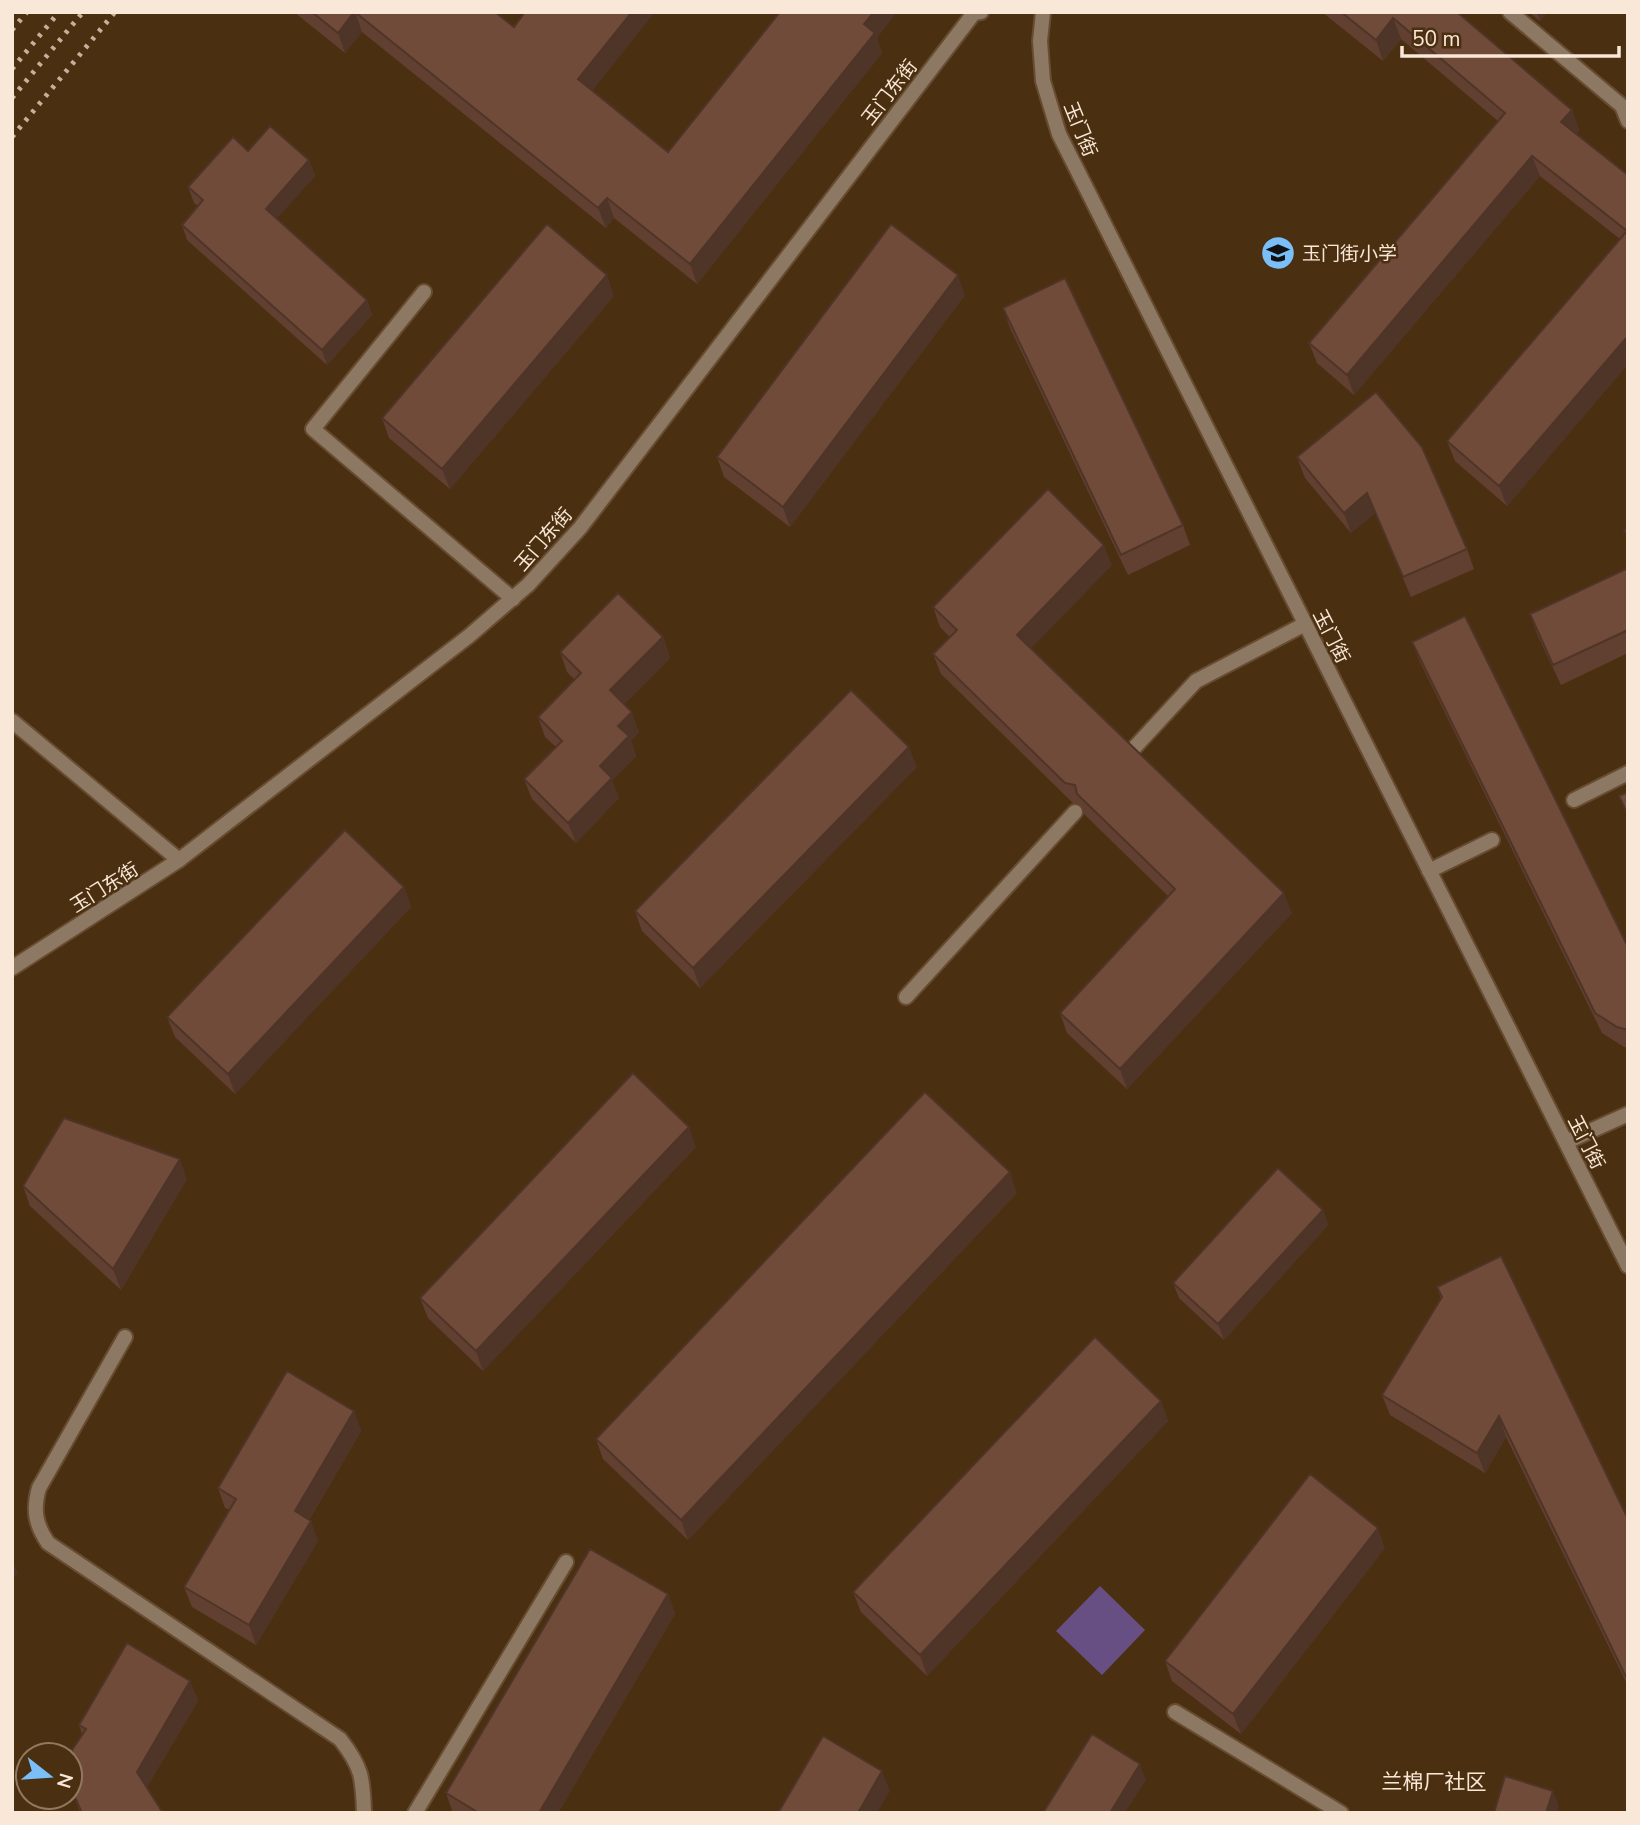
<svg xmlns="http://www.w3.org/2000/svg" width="1640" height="1825" font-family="'Nunito Sans','Noto Sans SC',sans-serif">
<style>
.green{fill:#674f83}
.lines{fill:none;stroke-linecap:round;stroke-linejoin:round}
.service-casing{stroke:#674c31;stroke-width:18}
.minor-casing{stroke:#674c31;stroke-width:18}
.tertiary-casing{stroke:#674c31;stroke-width:18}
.service{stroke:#8d7864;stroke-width:14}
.minor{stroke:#8d7864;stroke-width:14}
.tertiary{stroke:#8d7864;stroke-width:14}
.rail{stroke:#c5b09c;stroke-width:5;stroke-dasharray:3.5 7;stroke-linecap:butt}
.wall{fill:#614031}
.shaded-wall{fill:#4f3428}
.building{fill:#714b39;stroke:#4f3428;stroke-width:2}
.labels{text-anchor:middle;stroke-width:5;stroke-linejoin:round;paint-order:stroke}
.street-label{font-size:19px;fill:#f9e7d7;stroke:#4b2f11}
.poi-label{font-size:19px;fill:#f9e7d7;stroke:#4b2f11;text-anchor:start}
.neighbourhood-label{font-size:21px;fill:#f9e7d7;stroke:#4b2f11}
</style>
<rect width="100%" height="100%" fill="#4b2f11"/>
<path class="green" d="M 1100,1586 L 1145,1630 L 1102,1675 L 1056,1631 Z"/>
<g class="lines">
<g class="service-casing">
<path id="service" d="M 424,292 L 313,429 L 513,599
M 12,721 L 179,860
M 1135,747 L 1196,681 L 1305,624
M 906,997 L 1075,812
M 125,1337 L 39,1488 C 33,1509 35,1524 48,1543 L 340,1739 C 362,1767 363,1778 364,1813
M 415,1813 L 566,1562"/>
</g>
<g class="minor-casing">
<path id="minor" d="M 1510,12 L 1622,106 L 1628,121
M 1574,800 L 1628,773
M 1429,871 L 1492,840
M 1566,1142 L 1628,1114
M 1175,1712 L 1341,1813"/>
</g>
<g class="tertiary-casing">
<path id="tertiary" d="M 1043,12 L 1040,41 L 1043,81 L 1059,134 L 1628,1266
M 12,968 L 179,860 L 469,636 L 528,585 L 580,528 L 974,13 L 981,12"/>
</g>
<use href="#service" class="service"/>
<use href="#minor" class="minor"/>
<use href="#tertiary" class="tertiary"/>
<path class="rail" d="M 12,30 L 27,12
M 12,69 L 59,12
M 12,98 L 83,12
M 12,137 L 115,12"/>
</g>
<path class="wall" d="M 294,12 L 495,12 L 668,152 L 877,38 L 882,53 L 697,284 L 614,218 L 606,228 L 362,32 L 345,53 Z
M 1322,12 L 1457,12 L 1572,110 L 1579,130 L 1576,134 L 1628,175 L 1628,364 L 1507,506 L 1455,461 L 1447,441 L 1620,239 L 1540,176 L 1354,395 L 1317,363 L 1309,343 L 1498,121 L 1401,39 L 1383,61 Z
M 1529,12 L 1547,12 L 1540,21 Z
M 248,151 L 309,160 L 315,176 L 276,219 L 367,300 L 372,315 L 327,365 L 187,240 L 182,225 L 198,206 L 194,203 L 188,187 Z
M 965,295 L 790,527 L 724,477 L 717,457 Z
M 614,296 L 450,489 L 389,438 L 382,418 Z
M 1003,308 L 1183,525 L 1190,545 L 1128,575 L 1010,328 Z
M 1297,457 L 1467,549 L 1474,569 L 1411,597 L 1375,513 L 1351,533 L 1305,478 Z
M 1112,565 L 1031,648 L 1292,913 L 1127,1089 L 1067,1033 L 1060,1013 L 1168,896 L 1084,814 L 1081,805 L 1073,803 L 941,674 L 933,654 L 950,637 L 940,627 L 933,607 Z
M 1628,568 L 1628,653 L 1561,685 L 1537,634 L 1530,614 Z
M 663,637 L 670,658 L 624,704 L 639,732 L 631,741 L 636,756 L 612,780 L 619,798 L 576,843 L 532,799 L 524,779 L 556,747 L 545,737 L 538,717 L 575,680 L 567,672 L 560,652 Z
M 1412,642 L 1628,947 L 1628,1048 L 1624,1047 L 1602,1033 L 1420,662 Z
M 917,767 L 700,988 L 642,931 L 635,911 Z
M 404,887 L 411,907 L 235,1094 L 175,1037 L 167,1017 Z
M 696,1147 L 483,1371 L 428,1318 L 420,1298 Z
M 187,1179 L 121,1290 L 30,1206 L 23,1186 Z
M 1017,1193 L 688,1540 L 603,1459 L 596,1439 Z
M 1323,1210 L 1328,1225 L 1224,1340 L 1179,1298 L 1173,1283 Z
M 1437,1287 L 1628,1519 L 1628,1686 L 1506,1437 L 1485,1473 L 1390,1415 L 1382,1395 L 1441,1299 Z
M 1161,1401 L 1168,1421 L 927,1676 L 861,1612 L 853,1592 Z
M 354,1411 L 361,1431 L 309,1520 L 318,1541 L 256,1645 L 192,1607 L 184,1587 L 230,1510 L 225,1508 L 218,1488 Z
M 1385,1548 L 1241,1734 L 1172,1681 L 1165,1661 Z
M 668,1594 L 675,1614 L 558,1813 L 453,1813 L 446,1793 Z
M 190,1681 L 198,1701 L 147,1787 L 163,1813 L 80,1813 L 74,1795 L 82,1734 L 79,1725 Z"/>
<path class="shaded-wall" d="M 355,12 L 362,32 L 345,53 L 338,33 Z
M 632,12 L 655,12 L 586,99 L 578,79 Z
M 874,12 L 897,12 L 877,38 L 882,53 L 697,284 L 690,264 Z
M 1537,12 L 1547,12 L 1540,21 Z
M 1393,18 L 1401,39 L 1383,61 L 1376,40 Z
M 1572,110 L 1579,130 L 1568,142 L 1561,122 Z
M 1532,156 L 1540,176 L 1354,395 L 1347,375 Z
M 309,160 L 315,176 L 271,225 L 266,209 Z
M 607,198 L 614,218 L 606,228 L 598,208 Z
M 607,275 L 614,296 L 450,489 L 442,469 Z
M 958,275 L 965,295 L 790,527 L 783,507 Z
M 367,300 L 372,315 L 327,365 L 322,350 Z
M 1628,336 L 1628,364 L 1507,506 L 1499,486 Z
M 1367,493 L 1375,513 L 1351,533 L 1344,513 Z
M 1104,545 L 1112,565 L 1025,655 L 1017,635 Z
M 663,637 L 670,658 L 617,711 L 610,690 Z
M 632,712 L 639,732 L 631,741 L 636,756 L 612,780 L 619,798 L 576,843 L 568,823 L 600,766 L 618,726 Z
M 909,747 L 917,767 L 700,988 L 693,968 Z
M 404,887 L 411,907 L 235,1094 L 228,1074 Z
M 1284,893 L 1292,913 L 1127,1089 L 1120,1069 Z
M 689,1127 L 696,1147 L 483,1371 L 476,1351 Z
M 180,1159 L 187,1179 L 121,1290 L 113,1269 Z
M 1010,1172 L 1017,1193 L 688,1540 L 681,1520 Z
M 1323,1210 L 1328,1225 L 1224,1340 L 1218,1324 Z
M 1161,1401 L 1168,1421 L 927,1676 L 920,1655 Z
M 354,1411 L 361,1431 L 302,1531 L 295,1511 Z
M 1499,1416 L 1506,1437 L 1485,1473 L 1477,1453 Z
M 311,1521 L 318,1541 L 256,1645 L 249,1625 Z
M 1378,1528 L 1385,1548 L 1241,1734 L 1233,1714 Z
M 12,1559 L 18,1574 L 12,1578 Z
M 668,1594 L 675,1614 L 558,1813 L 539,1813 Z
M 190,1681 L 198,1701 L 144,1792 L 137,1772 Z
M 1140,1764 L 1146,1780 L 1125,1813 L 1110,1813 Z
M 882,1771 L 890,1791 L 877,1813 L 858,1813 Z
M 1553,1791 L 1559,1806 L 1557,1813 L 1546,1813 Z"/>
<path class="building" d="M 312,12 L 354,12 L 338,33 Z
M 355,12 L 495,12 L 514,27 L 525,12 L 632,12 L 578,79 L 668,152 L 780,12 L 874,12 L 864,24 L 875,33 L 690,264 L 607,198 L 598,208 Z
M 1341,12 L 1457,12 L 1572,110 L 1561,122 L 1628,175 L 1628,336 L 1499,486 L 1447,441 L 1627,231 L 1532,156 L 1347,375 L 1309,343 L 1505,113 L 1393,18 L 1376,40 Z
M 270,126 L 309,160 L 266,209 L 367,300 L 322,350 L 182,225 L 203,200 L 188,187 L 233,137 L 248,151 Z
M 547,224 L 607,275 L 442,469 L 382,418 Z
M 891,224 L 958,275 L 783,507 L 717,457 Z
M 1065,278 L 1183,525 L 1121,555 L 1003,308 Z
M 1376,392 L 1422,447 L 1467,549 L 1403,577 L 1367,493 L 1344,513 L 1297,457 Z
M 1048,489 L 1104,545 L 1017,635 L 1284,893 L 1120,1069 L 1060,1013 L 1175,889 L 1077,794 L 1075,785 L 1065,783 L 933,654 L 957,630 L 933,607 Z
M 1628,529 L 1628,538 L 1624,530 Z
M 1628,568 L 1628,630 L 1553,665 L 1530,614 Z
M 618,593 L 663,637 L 610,690 L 632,712 L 618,726 L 629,736 L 600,766 L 612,778 L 568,823 L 524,779 L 562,741 L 538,717 L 581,673 L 560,652 Z
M 1465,616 L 1628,947 L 1628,1030 L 1617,1027 L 1595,1013 L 1412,642 Z
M 851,690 L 909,747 L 693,968 L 635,911 Z
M 1628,792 L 1628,815 L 1619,796 Z
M 345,830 L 404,887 L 228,1074 L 167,1017 Z
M 633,1073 L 689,1127 L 476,1351 L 420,1298 Z
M 925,1092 L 1010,1172 L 681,1520 L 596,1439 Z
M 64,1118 L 180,1159 L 113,1269 L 23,1186 Z
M 1278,1168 L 1323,1210 L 1218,1324 L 1173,1283 Z
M 1501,1256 L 1628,1519 L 1628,1681 L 1499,1416 L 1477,1453 L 1382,1395 L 1442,1297 L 1437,1287 Z
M 1095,1337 L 1161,1401 L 920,1655 L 853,1592 Z
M 287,1371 L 354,1411 L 295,1511 L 311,1521 L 249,1625 L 184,1587 L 236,1499 L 218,1488 Z
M 1310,1474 L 1378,1528 L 1233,1714 L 1165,1661 Z
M 590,1549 L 668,1594 L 539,1813 L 479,1813 L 446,1793 Z
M 127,1643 L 190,1681 L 137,1772 L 163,1813 L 82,1813 L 74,1795 L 72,1750 L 86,1729 L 79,1725 Z
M 1092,1734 L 1140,1764 L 1110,1813 L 1043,1813 Z
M 823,1736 L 882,1771 L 858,1813 L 778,1813 Z
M 1505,1776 L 1553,1791 L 1546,1813 L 1494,1813 Z"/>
<defs>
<g id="school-disc" transform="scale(1.75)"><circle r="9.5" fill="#7abff8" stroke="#4b2f11"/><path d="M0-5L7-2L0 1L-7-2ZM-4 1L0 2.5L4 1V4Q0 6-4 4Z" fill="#111"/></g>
</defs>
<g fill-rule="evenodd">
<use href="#school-disc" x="1278" y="253"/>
</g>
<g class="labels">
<g class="street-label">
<text transform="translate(889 92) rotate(-52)" y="7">玉门东街</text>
<text transform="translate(1081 129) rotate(68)" y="7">玉门街</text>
<text transform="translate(543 539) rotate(-49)" y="7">玉门东街</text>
<text transform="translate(1332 636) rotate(63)" y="7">玉门街</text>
<text transform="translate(104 887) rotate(-32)" y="7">玉门东街</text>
<text transform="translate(1587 1142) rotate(63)" y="7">玉门街</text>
</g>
<g class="poi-label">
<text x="1302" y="260">玉门街小学</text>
</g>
<g class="neighbourhood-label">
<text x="1434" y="1789">兰棉厂社区</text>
</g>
</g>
<rect width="1640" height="1825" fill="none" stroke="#f9e7d7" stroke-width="28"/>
<g transform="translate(49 1776) rotate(107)"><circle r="33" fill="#4b2f11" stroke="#917960" stroke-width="2"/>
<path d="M0-5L12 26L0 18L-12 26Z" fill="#7abff8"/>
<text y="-10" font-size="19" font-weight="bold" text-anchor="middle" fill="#f9e7d7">N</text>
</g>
<path d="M1402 46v10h217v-10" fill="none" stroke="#f9e7d7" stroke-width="3.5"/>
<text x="1412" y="46" font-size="21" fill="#f9e7d7" stroke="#4b2f11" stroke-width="5" paint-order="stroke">50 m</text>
</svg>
